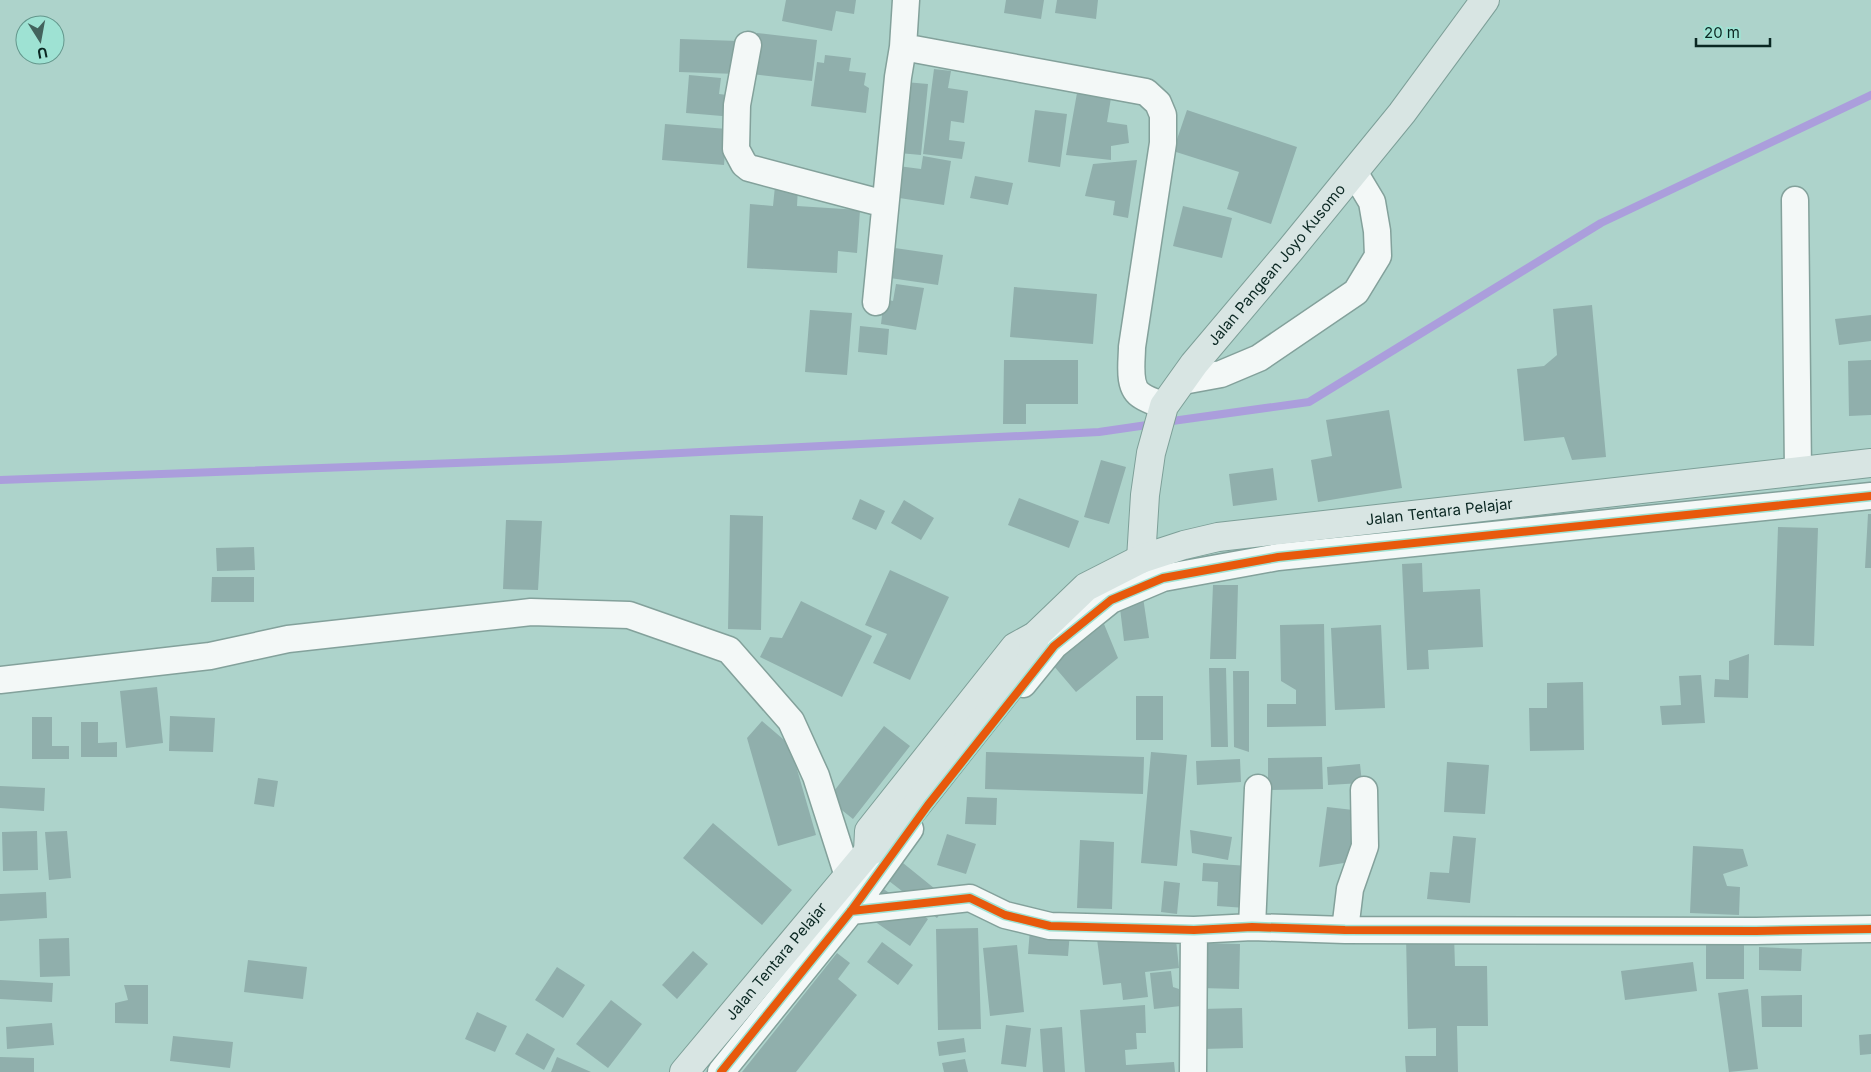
<svg xmlns="http://www.w3.org/2000/svg" width="1871" height="1072" font-family="Inter,sans-serif">
<style>
.lines{fill:none;stroke-linecap:round;stroke-linejoin:round}
.stream{stroke:#ab9edc;stroke-width:8}
.building{fill:#90afac}
.minor-casing{stroke:#83a19b;stroke-width:29}
.major-casing{stroke:#7d9f98;stroke-width:30}
.minor{stroke:#f3f8f7;stroke-width:26}
.major{stroke:#d8e5e3;stroke-width:28}
.cycleway-casing{stroke:#9ee2d3;stroke-width:11}
.cycleway{stroke:#e8590c;stroke-width:8}
.labels{text-anchor:middle;stroke-width:5;stroke-linejoin:round;paint-order:stroke}
.street-label{font-size:15px;fill:#0a2722;stroke:#9ee2d3}
</style>
<rect width="100%" height="100%" fill="#add3cb"/>
<g class="lines">
<path class="stream" d="M 1165,422 L 1309,402 L 1601,223 L 1871,95
M 0,480 L 562,459 L 1099,432 L 1154,424"/>
</g>
<path class="building" d="M 786,0 L 856,0 L 854,14 L 836,11 L 832,31 L 782,21 Z
M 1006,0 L 1044,0 L 1041,19 L 1004,13 Z
M 1057,0 L 1098,0 L 1096,19 L 1055,13 Z
M 757,33 L 817,40 L 812,81 L 752,74 Z
M 680,39 L 738,41 L 737,74 L 679,72 Z
M 825,55 L 851,58 L 849,71 L 866,73 L 864,85 L 869,88 L 866,113 L 811,106 L 817,62 L 824,63 Z
M 934,69 L 951,71 L 948,88 L 968,91 L 964,123 L 951,121 L 949,140 L 965,142 L 962,159 L 923,154 Z
M 689,75 L 721,78 L 719,94 L 736,96 L 734,117 L 686,113 Z
M 905,82 L 928,84 L 921,155 L 899,153 Z
M 1077,93 L 1111,98 L 1107,122 L 1127,125 L 1129,143 L 1111,146 L 1111,160 L 1066,155 Z
M 1035,110 L 1067,114 L 1060,167 L 1028,162 Z
M 1187,110 L 1297,147 L 1271,224 L 1227,209 L 1239,172 L 1173,151 Z
M 665,124 L 727,129 L 724,165 L 662,160 Z
M 923,156 L 951,161 L 944,205 L 893,197 L 898,166 L 921,169 Z
M 1137,160 L 1128,218 L 1113,215 L 1115,201 L 1085,196 L 1093,164 Z
M 975,176 L 1013,183 L 1008,205 L 970,198 Z
M 775,186 L 798,187 L 797,206 L 860,210 L 857,253 L 838,251 L 837,273 L 747,268 L 750,204 L 773,206 Z
M 1183,206 L 1232,218 L 1222,258 L 1173,246 Z
M 888,247 L 943,255 L 938,285 L 883,277 Z
M 896,284 L 924,288 L 916,330 L 881,324 L 884,299 L 893,301 Z
M 1014,287 L 1097,294 L 1093,344 L 1010,337 Z
M 1592,305 L 1606,457 L 1572,460 L 1564,437 L 1524,441 L 1517,369 L 1544,366 L 1557,355 L 1553,309 Z
M 810,310 L 852,313 L 847,375 L 805,372 Z
M 1871,315 L 1871,341 L 1839,345 L 1835,319 Z
M 860,326 L 889,329 L 887,355 L 858,352 Z
M 1004,360 L 1078,360 L 1078,404 L 1026,404 L 1026,424 L 1003,424 Z
M 1871,360 L 1871,415 L 1849,416 L 1848,361 Z
M 1389,410 L 1402,488 L 1318,502 L 1311,460 L 1332,456 L 1326,420 Z
M 1101,460 L 1126,467 L 1109,524 L 1084,517 Z
M 1273,468 L 1277,500 L 1233,506 L 1229,474 Z
M 1019,498 L 1079,521 L 1069,548 L 1008,525 Z
M 860,499 L 885,511 L 876,530 L 852,519 Z
M 904,500 L 934,518 L 921,540 L 891,523 Z
M 1868,514 L 1871,514 L 1871,568 L 1865,568 Z
M 730,515 L 763,516 L 761,630 L 728,629 Z
M 506,520 L 542,521 L 538,590 L 503,589 Z
M 1778,527 L 1818,528 L 1814,646 L 1774,645 Z
M 254,547 L 255,570 L 217,571 L 216,548 Z
M 1422,563 L 1423,592 L 1480,589 L 1483,647 L 1428,650 L 1429,669 L 1407,670 L 1402,564 Z
M 890,570 L 949,597 L 910,680 L 873,663 L 887,634 L 865,625 Z
M 212,577 L 254,577 L 254,602 L 211,602 Z
M 1213,585 L 1238,585 L 1236,659 L 1210,659 Z
M 1143,597 L 1149,638 L 1124,641 L 1119,600 Z
M 801,601 L 872,636 L 842,697 L 760,657 L 770,637 L 782,638 Z
M 1104,624 L 1118,658 L 1076,692 L 1053,665 Z
M 1324,624 L 1326,726 L 1267,727 L 1267,704 L 1296,704 L 1296,690 L 1281,681 L 1280,625 Z
M 1381,625 L 1385,708 L 1335,710 L 1331,628 Z
M 1749,654 L 1748,698 L 1714,697 L 1715,679 L 1729,680 L 1729,661 Z
M 1209,668 L 1226,668 L 1228,747 L 1211,747 Z
M 1233,671 L 1249,671 L 1249,752 L 1234,747 Z
M 1701,675 L 1705,723 L 1662,725 L 1660,706 L 1681,705 L 1679,676 Z
M 1583,682 L 1584,750 L 1530,751 L 1529,708 L 1547,708 L 1547,683 Z
M 157,687 L 163,743 L 126,748 L 120,691 Z
M 1136,696 L 1163,696 L 1163,740 L 1136,740 Z
M 170,716 L 215,718 L 213,752 L 169,751 Z
M 32,717 L 52,717 L 52,746 L 69,746 L 69,759 L 32,759 Z
M 762,721 L 790,745 L 816,835 L 778,846 L 747,738 Z
M 81,722 L 98,722 L 98,743 L 117,742 L 117,757 L 81,757 Z
M 884,726 L 910,746 L 853,819 L 828,799 Z
M 986,752 L 1144,757 L 1143,794 L 985,789 Z
M 1151,752 L 1187,755 L 1177,866 L 1141,863 Z
M 1322,757 L 1323,789 L 1268,790 L 1268,758 Z
M 1240,759 L 1241,782 L 1197,785 L 1196,761 Z
M 1447,762 L 1489,765 L 1485,814 L 1444,812 Z
M 1360,764 L 1362,783 L 1328,785 L 1327,767 Z
M 258,778 L 278,781 L 274,807 L 254,804 Z
M 0,786 L 45,788 L 44,811 L 0,808 Z
M 967,797 L 997,798 L 996,825 L 965,824 Z
M 1327,807 L 1362,811 L 1356,861 L 1319,867 Z
M 713,823 L 792,890 L 762,925 L 683,858 Z
M 1190,830 L 1232,837 L 1228,860 L 1192,853 Z
M 37,831 L 38,870 L 3,871 L 2,832 Z
M 67,831 L 71,878 L 49,880 L 45,832 Z
M 947,834 L 976,844 L 966,874 L 937,865 Z
M 1453,836 L 1476,838 L 1470,903 L 1427,899 L 1430,872 L 1449,873 Z
M 1080,840 L 1114,842 L 1112,909 L 1077,908 Z
M 1693,846 L 1743,849 L 1748,866 L 1723,874 L 1727,886 L 1740,887 L 1739,915 L 1690,913 Z
M 903,863 L 950,901 L 937,918 L 889,881 Z
M 1203,863 L 1249,866 L 1246,908 L 1217,906 L 1218,882 L 1202,881 Z
M 1164,881 L 1180,883 L 1177,914 L 1161,912 Z
M 882,888 L 928,919 L 910,946 L 864,914 Z
M 46,892 L 47,918 L 0,921 L 0,894 Z
M 978,928 L 981,1029 L 938,1030 L 936,929 Z
M 1030,929 L 1070,932 L 1068,956 L 1028,954 Z
M 1175,930 L 1179,968 L 1145,972 L 1148,997 L 1123,1000 L 1121,983 L 1103,985 L 1097,939 Z
M 1454,935 L 1455,966 L 1487,966 L 1488,1026 L 1457,1026 L 1458,1072 L 1406,1072 L 1405,1056 L 1436,1056 L 1436,1028 L 1408,1029 L 1406,936 Z
M 69,938 L 70,976 L 40,977 L 39,939 Z
M 1706,940 L 1744,940 L 1744,979 L 1706,979 Z
M 882,942 L 913,965 L 898,985 L 867,962 Z
M 1202,943 L 1240,944 L 1239,989 L 1201,988 Z
M 1017,945 L 1024,1012 L 990,1016 L 983,948 Z
M 1759,947 L 1802,949 L 1801,971 L 1759,970 Z
M 693,951 L 708,964 L 677,999 L 662,985 Z
M 837,953 L 850,963 L 838,979 L 857,995 L 796,1072 L 742,1072 Z
M 248,960 L 307,967 L 303,999 L 244,992 Z
M 1693,962 L 1697,991 L 1625,1000 L 1621,971 Z
M 557,967 L 585,985 L 563,1018 L 535,1000 Z
M 1171,971 L 1173,987 L 1179,989 L 1181,1006 L 1154,1009 L 1150,973 Z
M 0,980 L 53,983 L 52,1002 L 0,999 Z
M 124,985 L 148,985 L 148,1024 L 115,1023 L 115,1003 L 128,1000 Z
M 1748,989 L 1758,1069 L 1729,1072 L 1718,993 Z
M 1802,995 L 1802,1027 L 1762,1027 L 1761,996 Z
M 611,1000 L 642,1024 L 608,1068 L 576,1044 Z
M 1145,1005 L 1146,1033 L 1136,1033 L 1137,1049 L 1125,1050 L 1126,1065 L 1174,1062 L 1175,1072 L 1085,1072 L 1080,1010 Z
M 1242,1008 L 1243,1048 L 1202,1049 L 1201,1009 Z
M 477,1012 L 507,1026 L 495,1052 L 465,1039 Z
M 52,1023 L 54,1045 L 7,1049 L 6,1027 Z
M 1006,1025 L 1031,1028 L 1026,1067 L 1001,1064 Z
M 1062,1027 L 1065,1072 L 1043,1072 L 1040,1029 Z
M 527,1033 L 555,1049 L 544,1070 L 515,1054 Z
M 1871,1034 L 1871,1054 L 1860,1055 L 1859,1035 Z
M 173,1036 L 233,1042 L 230,1068 L 170,1061 Z
M 964,1038 L 966,1052 L 939,1056 L 937,1042 Z
M 0,1057 L 34,1058 L 34,1072 L 0,1072 Z
M 557,1057 L 591,1072 L 551,1072 Z
M 965,1059 L 968,1072 L 944,1072 L 942,1063 Z"/>
<g class="lines">
<g class="minor-casing">
<path id="minor" d="M 748,45 L 737,105 L 736,149 L 744,164 L 749,168 L 885,204
M 903,47 L 1146,92 L 1158,103 L 1163,115 L 1163,143 L 1132,347 C 1132,362 1127,388 1142,396 C 1148,400 1157,403 1164,406
M 1795,200 L 1798,472
M 876,302 L 898,77 L 903,47 L 906,0
M 1183,381 L 1221,374 L 1259,358 L 1356,292 L 1378,256 L 1377,231 L 1372,202 L 1354,172
M 0,680 L 210,656 L 288,639 L 531,612 L 629,615 L 729,650 L 791,721 L 816,776 L 848,876
M 1023,684 L 1054,646 L 1111,600 L 1163,578 L 1278,557 L 1871,496
M 851,911 L 970,898 L 1005,915 L 1050,926 L 1194,930 L 1252,927 L 1345,930 L 1756,931 L 1871,929
M 1252,927 L 1258,788
M 1345,930 L 1350,889 L 1365,846 L 1364,790
M 721,1072 L 851,911 L 910,829
M 1193,1072 L 1194,930"/>
</g>
<g class="major-casing">
<g id="major">
<path id="s1" d="M 1141,559 L 1145,495 L 1151,453 L 1164,406 L 1194,364 L 1291,249 L 1402,113 L 1485,0"/>
<path id="s2" d="M 868,852 L 869,831 L 1015,647 L 1035,636 L 1086,587 L 1141,559 L 1184,545 L 1218,537 L 1871,463"/>
<path id="s3" d="M 684,1072 L 868,852 L 887,843 L 1032,659 L 1035,636"/>
</g>
</g>
<use href="#minor" class="minor"/>
<use href="#major" class="major"/>
<g class="cycleway-casing">
<path id="cycleway" d="M 851,911 L 970,898 L 1005,915 L 1050,926 L 1194,930 L 1252,927 L 1345,930 L 1756,931 L 1871,929
M 721,1072 L 851,911 L 928,805 L 1054,646 L 1111,600 L 1163,578 L 1278,557 L 1871,496"/>
</g>
<use href="#cycleway" class="cycleway"/>
</g>
<g class="labels">
<g class="street-label">
<text dy="5" stroke="none"><textPath href="#s1" startOffset="336">Jalan Pangean Joyo Kusomo</textPath></text>
<text dy="5" stroke="none"><textPath href="#s2" startOffset="714">Jalan Tentara Pelajar</textPath></text>
<text dy="5" stroke="none"><textPath href="#s3" startOffset="144">Jalan Tentara Pelajar</textPath></text>
</g>
</g>
<g transform="translate(40 40) rotate(169)"><circle r="24" fill="#9ee2d3" stroke="#63978c"/>
<path d="M0-4L9 19L0 12L-9 19Z" fill="#43635d"/>
<text y="-8" font-size="14" font-weight="bold" text-anchor="middle" fill="#0a2722">U</text>
</g>
<path d="M1696 38v8h74v-8" fill="none" stroke="#0a2722" stroke-width="2.5"/>
<text x="1704" y="38" font-size="15" fill="#0a2722" stroke="#9ee2d3" stroke-width="4" paint-order="stroke">20 m</text>
</svg>
